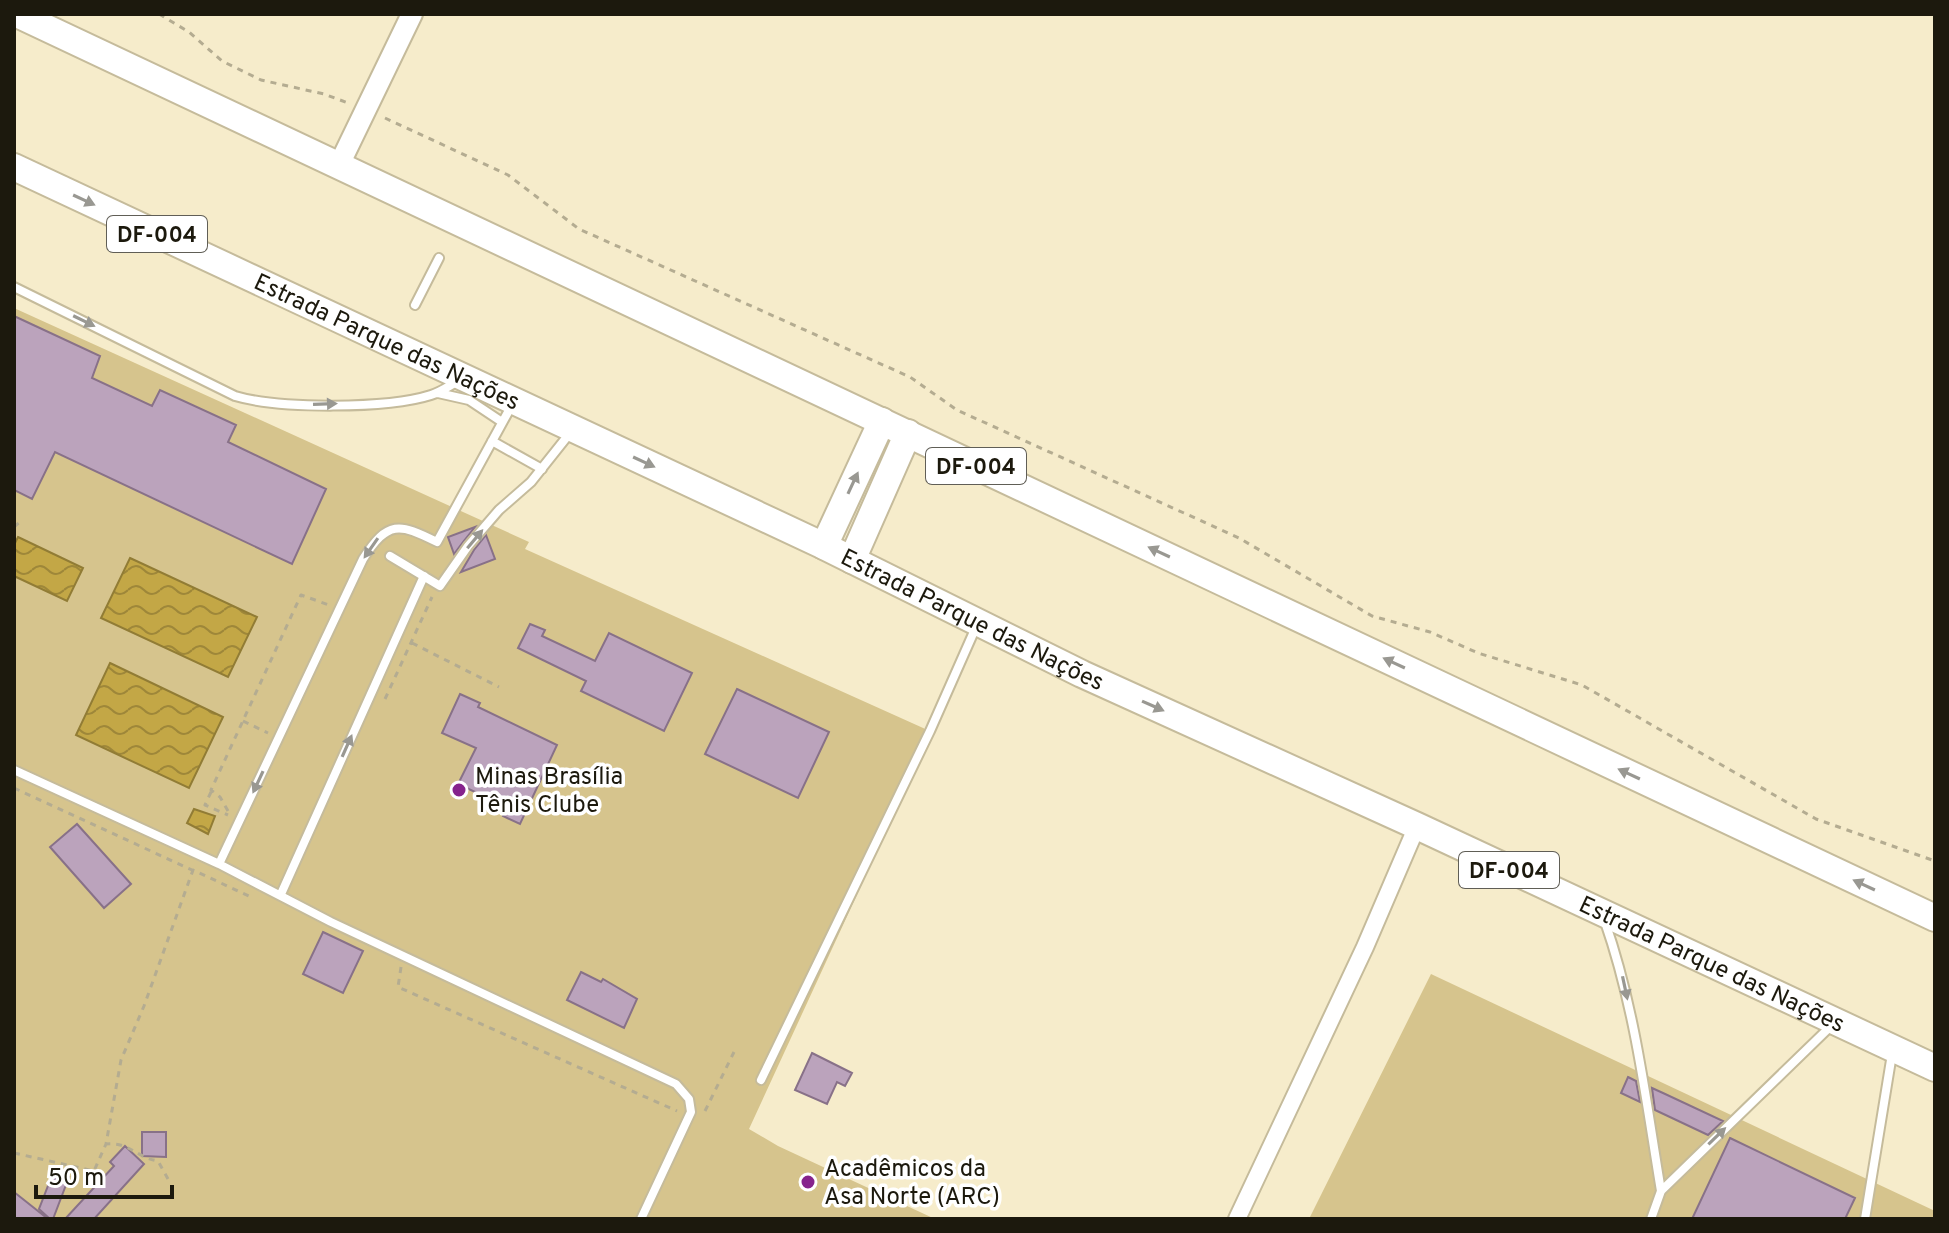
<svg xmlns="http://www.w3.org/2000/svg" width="1949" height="1233" font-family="Overpass,sans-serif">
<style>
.pitch{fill:#d6c48d}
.water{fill:url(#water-waves);stroke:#917c35;stroke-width:2}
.building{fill:#bba3bc;stroke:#887188;stroke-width:2}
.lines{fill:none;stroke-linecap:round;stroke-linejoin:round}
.service-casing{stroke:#c5bb9b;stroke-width:12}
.minor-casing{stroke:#c5bb9b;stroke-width:20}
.tertiary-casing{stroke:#c5bb9b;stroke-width:24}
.trunk-casing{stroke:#c5bb9b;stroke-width:30}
.path{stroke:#b4ac91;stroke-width:3;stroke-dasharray:6 6;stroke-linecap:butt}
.service{stroke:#fff;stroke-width:8}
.minor{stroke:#fff;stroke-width:16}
.tertiary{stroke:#fff;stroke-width:20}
.trunk{stroke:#fff;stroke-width:26}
.oneway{fill:#999892}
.poi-dot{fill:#86238c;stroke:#fff;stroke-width:3}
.labels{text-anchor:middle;stroke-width:7;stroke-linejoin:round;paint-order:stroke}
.shield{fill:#fff;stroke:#605e56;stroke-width:2}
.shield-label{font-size:22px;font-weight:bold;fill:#1c190d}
.street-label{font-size:24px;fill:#1c190d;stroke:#fff}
.poi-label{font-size:24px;fill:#1c190d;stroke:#fff;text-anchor:start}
</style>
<defs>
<pattern id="water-waves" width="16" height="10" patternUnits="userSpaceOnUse" patternTransform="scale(2)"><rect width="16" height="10" fill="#c3a746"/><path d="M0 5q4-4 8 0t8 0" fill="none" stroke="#9e8739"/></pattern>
</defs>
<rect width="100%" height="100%" fill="#f6eccb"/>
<path class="pitch" d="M 14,308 L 529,542 L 525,549 L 932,732 L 749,1129 L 778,1146 L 935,1219 L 14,1219 Z
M 1431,974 L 1935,1211 L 1935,1219 L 1309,1219 Z"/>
<path class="water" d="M 18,537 L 83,568 L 67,601 L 14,576 L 14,545 Z
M 130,558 L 257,617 L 228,677 L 101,618 Z
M 110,663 L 223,717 L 189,788 L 76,735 Z
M 194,809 L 215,816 L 208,834 L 187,823 Z"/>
<path class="building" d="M 14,316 L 100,356 L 92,378 L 152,406 L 160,390 L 236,425 L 228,442 L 326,489 L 292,564 L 55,452 L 32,499 L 14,490 Z
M 475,527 L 463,542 L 454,554 L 448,537 Z
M 486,535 L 495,559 L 461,572 L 474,550 Z
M 530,624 L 545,630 L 542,636 L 595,661 L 609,633 L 692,673 L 664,731 L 581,691 L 586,681 L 518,648 Z
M 737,689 L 829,732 L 798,798 L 705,754 Z
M 460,694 L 480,703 L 478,707 L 557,745 L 520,824 L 503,816 L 507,807 L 458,784 L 476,748 L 442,733 Z
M 77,824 L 131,884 L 104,908 L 50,847 Z
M 323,932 L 363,951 L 343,993 L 303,974 Z
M 581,972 L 601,982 L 603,979 L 637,999 L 624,1028 L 567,1000 Z
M 812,1053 L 852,1073 L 845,1086 L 837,1082 L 827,1104 L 795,1090 Z
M 1628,1077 L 1636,1081 L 1640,1102 L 1621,1093 Z
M 1652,1088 L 1663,1093 L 1723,1121 L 1708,1135 L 1655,1110 Z
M 142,1132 L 166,1132 L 166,1157 L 142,1156 Z
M 1730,1138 L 1855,1198 L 1845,1219 L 1692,1219 Z
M 125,1146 L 144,1164 L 94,1219 L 65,1219 L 114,1166 L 110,1162 Z
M 53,1173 L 69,1177 L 53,1219 L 50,1219 L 39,1209 Z
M 14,1192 L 48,1219 L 14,1219 Z"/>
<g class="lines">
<g class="service-casing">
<path id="service" d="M 14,287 L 235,396 C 279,409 387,409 431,395 C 441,392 449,386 458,381
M 415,305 L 439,258
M 438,393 L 469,400 L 502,422
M 492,441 L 542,469
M 390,556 L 440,586 L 468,546 L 499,510 L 531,482 L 570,433
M 14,770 L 219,864 L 331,922 L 676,1084 L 689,1099 L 691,1112 L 641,1219
M 219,864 L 363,559 C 388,520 399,523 437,542 L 513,403
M 281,894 L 424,576
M 1605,922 C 1635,1008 1646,1101 1661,1191
M 761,1080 L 930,731 L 976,627
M 1651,1219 L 1661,1191 L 1832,1025
M 1865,1219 L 1892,1054"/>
</g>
<g class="minor-casing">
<path id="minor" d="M 1237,1219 L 1365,947 L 1417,826"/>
</g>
<g class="tertiary-casing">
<path id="tertiary" d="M 339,165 L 412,14"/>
</g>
<g class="trunk-casing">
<g id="trunk">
<path d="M 17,14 L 1935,918"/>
<path id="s1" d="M 14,167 L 824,546 L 1082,674 L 1417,826 L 1935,1068"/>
<path d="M 824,546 L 882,421"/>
<path d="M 852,560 L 908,433"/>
</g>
</g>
<path class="path" d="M 159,14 L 189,32 L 222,61 L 261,80 L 324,94 L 348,103
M 385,118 L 508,175 L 579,229 L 910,377 L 957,410 L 1239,538 L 1372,616 L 1430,632 L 1478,653 L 1582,685 L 1816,819 L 1935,861
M 14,527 L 21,521
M 412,643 L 499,687
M 385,699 L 432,597
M 243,721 L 268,733
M 14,788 L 192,870
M 211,792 L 205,805 L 228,815
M 228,811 L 220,797 L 211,790 L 301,595 L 329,605
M 401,967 L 398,987 L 677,1111
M 705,1111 L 734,1052
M 14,1153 L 94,1171 L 106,1144
M 168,1179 L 158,1161 C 135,1157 130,1142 106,1144 L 121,1060 L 144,1006 L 193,870 L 253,898"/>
<use href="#service" class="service"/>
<use href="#minor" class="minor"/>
<use href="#tertiary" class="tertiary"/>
<use href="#trunk" class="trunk"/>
</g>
<defs><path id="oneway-solid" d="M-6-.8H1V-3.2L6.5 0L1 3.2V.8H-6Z" transform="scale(2)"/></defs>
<g class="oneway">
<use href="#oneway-solid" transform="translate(84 200) rotate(25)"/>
<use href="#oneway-solid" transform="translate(84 321) rotate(26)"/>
<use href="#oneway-solid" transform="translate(325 404) rotate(-2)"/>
<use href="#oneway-solid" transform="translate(644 462) rotate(25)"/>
<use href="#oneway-solid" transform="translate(853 483) rotate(-65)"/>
<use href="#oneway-solid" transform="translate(475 539) rotate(-50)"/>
<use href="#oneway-solid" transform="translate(371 548) rotate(125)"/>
<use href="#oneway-solid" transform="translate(1159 552) rotate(-155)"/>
<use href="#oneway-solid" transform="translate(1394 663) rotate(-155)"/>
<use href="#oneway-solid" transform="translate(1153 706) rotate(24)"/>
<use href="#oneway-solid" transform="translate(347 746) rotate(-66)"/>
<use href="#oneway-solid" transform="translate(1629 774) rotate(-155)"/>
<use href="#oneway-solid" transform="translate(258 782) rotate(115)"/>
<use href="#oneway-solid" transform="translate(1864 885) rotate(-155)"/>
<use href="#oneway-solid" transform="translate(1625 988) rotate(78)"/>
<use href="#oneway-solid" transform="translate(1717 1136) rotate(-44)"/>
</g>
<g class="poi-dot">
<circle cx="459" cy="790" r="8"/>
<circle cx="808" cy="1182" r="8"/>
</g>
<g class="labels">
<g class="shield">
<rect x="107" y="216" width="100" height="36" rx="6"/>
<rect x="926" y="448" width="100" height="36" rx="6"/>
<rect x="1459" y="852" width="100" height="36" rx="6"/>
</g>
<g class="shield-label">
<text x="157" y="242">DF-004</text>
<text x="976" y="474">DF-004</text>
<text x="1509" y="878">DF-004</text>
</g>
<g class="street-label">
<text dy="8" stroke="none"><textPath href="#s1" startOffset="412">Estrada Parque das Nações</textPath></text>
<text dy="8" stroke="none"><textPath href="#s1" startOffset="1060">Estrada Parque das Nações</textPath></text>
<text dy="8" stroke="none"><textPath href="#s1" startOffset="1876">Estrada Parque das Nações</textPath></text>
</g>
<g class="poi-label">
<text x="475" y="784">Minas Brasília<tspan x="475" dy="28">Tênis Clube</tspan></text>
<text x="824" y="1176">Acadêmicos da<tspan x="824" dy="28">Asa Norte (ARC)</tspan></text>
</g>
</g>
<rect width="1949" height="1233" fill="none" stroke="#1c190d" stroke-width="32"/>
<path d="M36 1185v12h136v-12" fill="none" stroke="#1c190d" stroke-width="4"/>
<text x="48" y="1185" font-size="24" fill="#1c190d" stroke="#ffffff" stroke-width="6" paint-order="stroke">50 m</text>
</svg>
